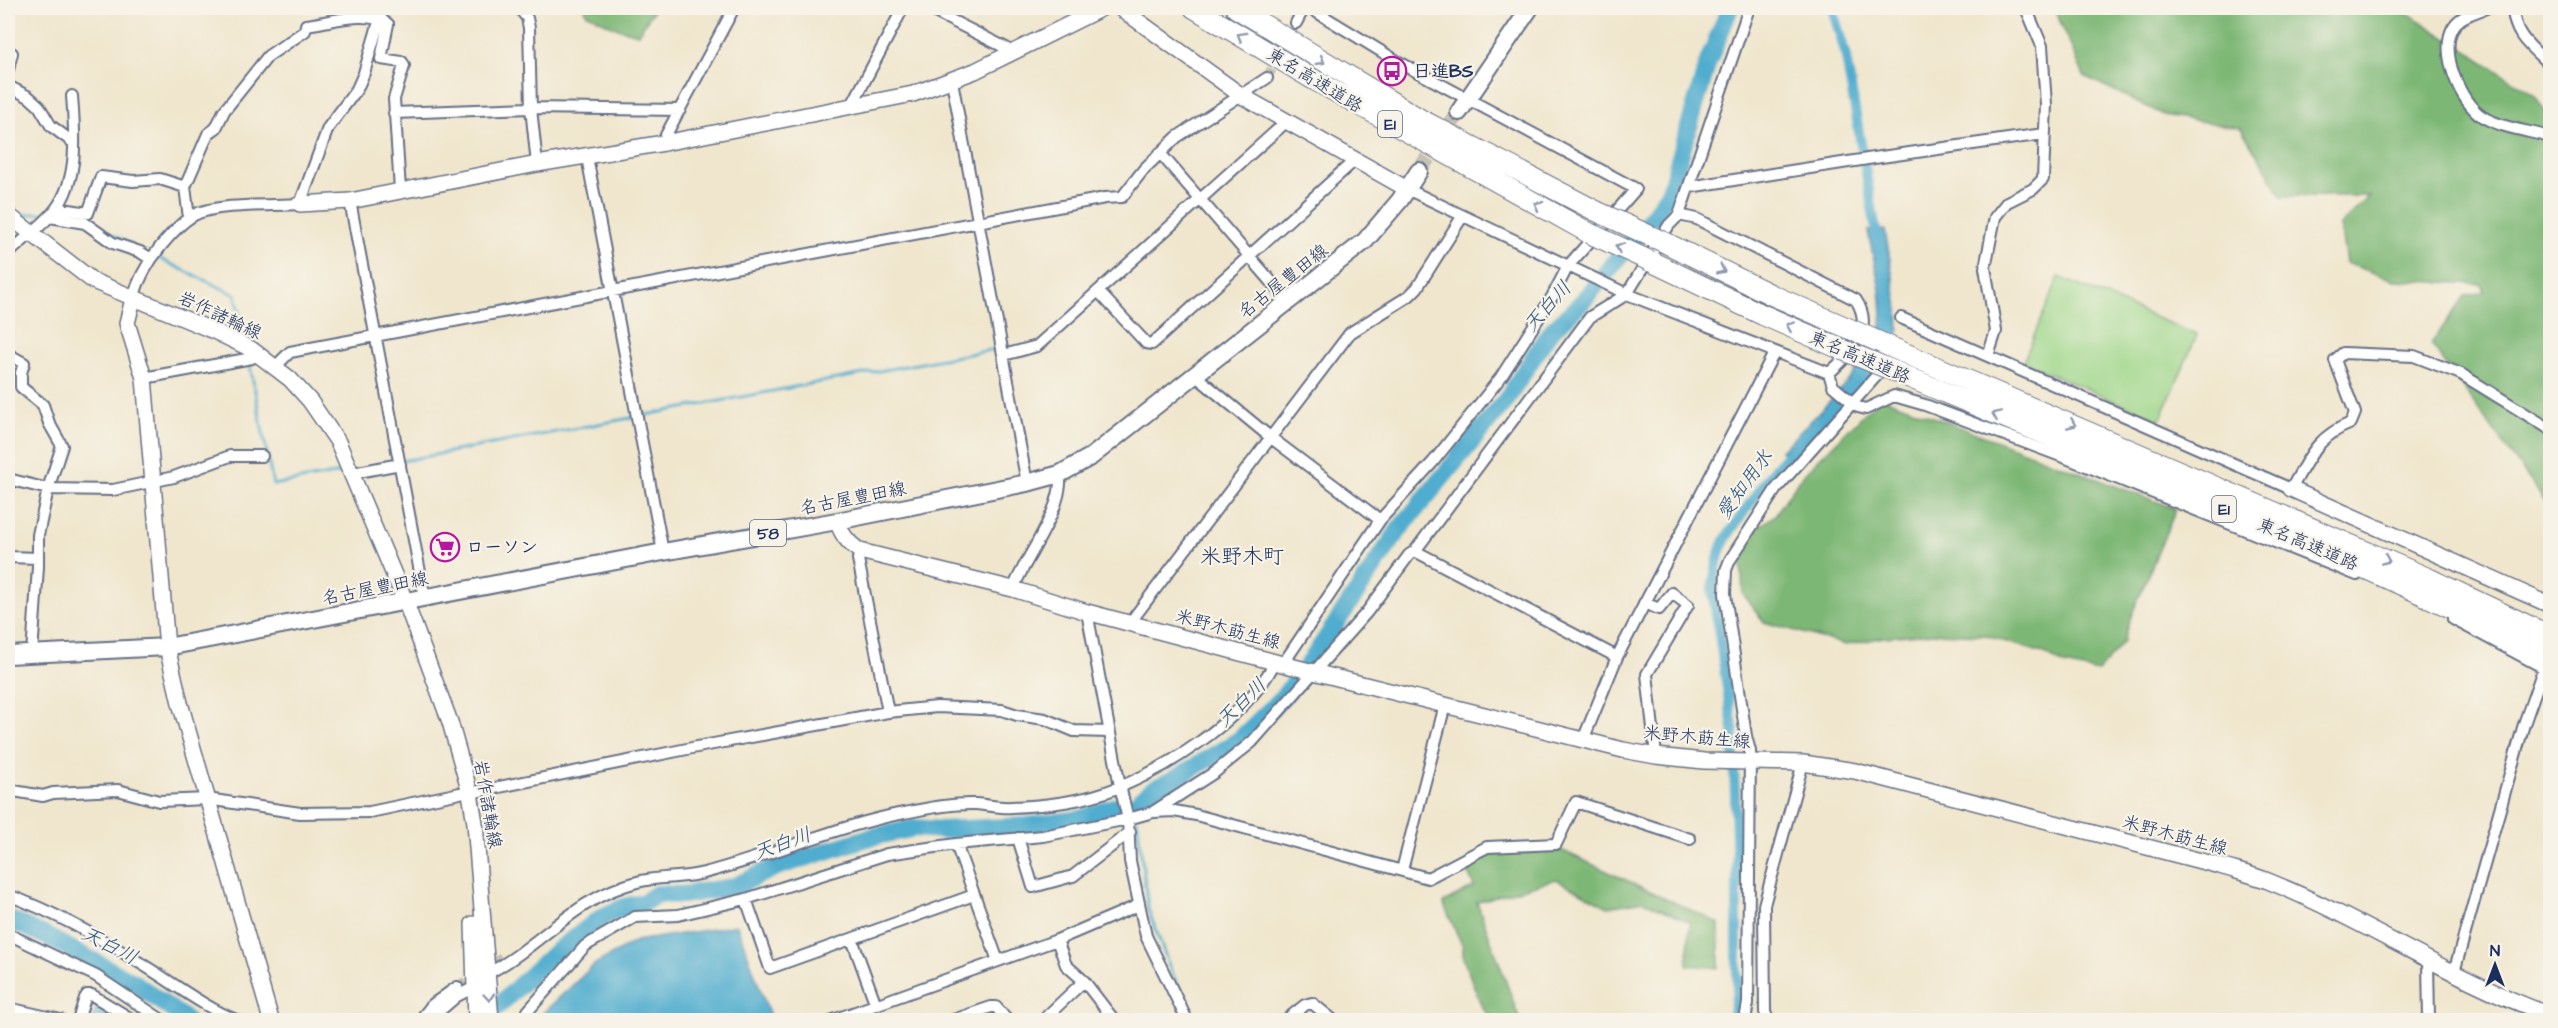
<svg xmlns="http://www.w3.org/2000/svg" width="2558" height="1028" font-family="'Architects Daughter','Klee One',sans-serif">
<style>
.green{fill:#9cd688;stroke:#5c8273;stroke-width:1.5}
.forest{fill:#7db774;stroke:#4c7369;stroke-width:1.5}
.water{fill:#51adcf;stroke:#366e96;stroke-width:1.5}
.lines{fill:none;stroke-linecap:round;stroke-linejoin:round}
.stream{stroke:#51adcf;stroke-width:3}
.canal{stroke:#51adcf;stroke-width:10}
.river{stroke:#51adcf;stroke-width:18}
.street-tunnel{stroke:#c5c1b7;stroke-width:10;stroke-dasharray:10 5;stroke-linecap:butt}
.primary-tunnel{stroke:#c5c1b7;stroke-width:16;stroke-dasharray:16 8;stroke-linecap:butt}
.street-casing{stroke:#666f85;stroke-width:14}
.secondary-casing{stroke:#666f85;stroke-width:18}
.primary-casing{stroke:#666f85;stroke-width:20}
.highway-casing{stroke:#666f85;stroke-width:22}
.street{stroke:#fff;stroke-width:10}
.secondary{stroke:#fff;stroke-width:15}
.primary{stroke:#fff;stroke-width:16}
.highway{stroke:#fff;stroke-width:20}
.highway-bridge-casing{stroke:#666f85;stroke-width:22;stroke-linecap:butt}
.highway-bridge{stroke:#fff;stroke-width:20}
.oneway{stroke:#8d97ae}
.labels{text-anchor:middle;stroke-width:4.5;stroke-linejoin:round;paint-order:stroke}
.shield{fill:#f7f3e8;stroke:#5d6a87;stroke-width:1.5}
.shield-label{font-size:16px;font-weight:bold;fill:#1b2f5e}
.poi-label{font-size:18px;font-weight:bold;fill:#1b2f5e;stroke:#f7f3e8;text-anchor:start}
.street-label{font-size:18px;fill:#1b2f5e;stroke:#f7f3e8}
.water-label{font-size:20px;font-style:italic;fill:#2b5580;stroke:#f7f3e8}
.quarter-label{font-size:21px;fill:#1b2f5e;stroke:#f7f3e8}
</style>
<rect width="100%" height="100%" fill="#f7f3e8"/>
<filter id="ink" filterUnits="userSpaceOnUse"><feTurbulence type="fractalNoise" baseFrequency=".0167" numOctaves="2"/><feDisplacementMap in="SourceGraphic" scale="12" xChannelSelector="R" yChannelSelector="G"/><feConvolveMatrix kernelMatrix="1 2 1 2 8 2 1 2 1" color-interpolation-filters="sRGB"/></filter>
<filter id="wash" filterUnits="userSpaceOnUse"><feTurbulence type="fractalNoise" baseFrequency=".008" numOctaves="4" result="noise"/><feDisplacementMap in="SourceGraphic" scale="24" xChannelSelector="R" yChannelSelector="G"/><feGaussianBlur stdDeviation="1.35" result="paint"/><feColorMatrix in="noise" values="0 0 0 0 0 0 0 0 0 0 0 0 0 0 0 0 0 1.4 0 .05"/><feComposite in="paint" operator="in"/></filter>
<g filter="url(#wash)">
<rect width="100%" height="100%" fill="#f0e6cd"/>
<path class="green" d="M 2059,277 L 2197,335 L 2160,420 L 2023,362 Z"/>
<path class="forest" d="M 584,8 L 655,8 L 638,34 L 614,27 L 586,13 Z
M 2054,8 L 2400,8 L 2535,95 L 2550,120 L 2550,508 L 2431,344 L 2465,296 L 2485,292 L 2480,284 L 2394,280 L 2346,263 L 2340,225 L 2370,196 L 2282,196 L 2241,128 L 2164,115 L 2084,76 Z
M 1881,397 L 2176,509 L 2129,621 L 2123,642 L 2098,672 L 2064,665 L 2043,653 L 1984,635 L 1935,633 L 1884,637 L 1846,645 L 1764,622 L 1743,594 L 1741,562 L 1747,536 L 1775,515 L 1801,477 Z
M 1559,849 L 1719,923 L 1719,968 L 1687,965 L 1690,922 L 1644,901 L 1608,907 L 1556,879 L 1477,902 L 1520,1020 L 1491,1020 L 1481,1005 L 1463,958 L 1463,947 L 1443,903 L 1474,887 L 1465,866 L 1490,855 Z"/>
<path class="water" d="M 1885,230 L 1898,308 L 1899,331 L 1876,373 L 1796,459 L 1781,451 C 1806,425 1876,360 1881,326 C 1885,296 1873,261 1868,231 Z
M 737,925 L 770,1016 L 756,1020 L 549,1020 L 541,1015 L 595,964 L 636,941 Z
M 97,1003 L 124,1020 L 93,1020 Z"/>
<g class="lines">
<path class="stream" d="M 16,215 L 48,213
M 97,226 L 131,244
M 156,257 L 236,295 L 242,326
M 250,365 L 273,485 L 346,472
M 402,461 L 996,349
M 1133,806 L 1135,814
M 1137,820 L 1148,909 L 1171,971 L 1195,1020"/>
<path class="canal" d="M 1832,8 L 1845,52 L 1878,242
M 1732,1020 L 1737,991 L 1737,869 L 1733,728 L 1712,588 L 1720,550 L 1728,535 L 1774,469 L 1797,445"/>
<path class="river" d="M 8,919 L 44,935 L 135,983 L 186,1020
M 479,1019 L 498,1006 L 553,954 L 602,917 L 624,907 L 645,902 L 657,894 L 682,895 L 733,887 L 774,868 L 867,838 L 915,828 L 942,830 L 1028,826 L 1081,819 L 1117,806 L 1133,806 L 1153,789 L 1178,777 L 1239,740 L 1282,698 L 1306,668 L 1398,531 L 1506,400 L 1549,333 L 1582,302 L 1653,216 L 1670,191 L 1708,62 L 1730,8"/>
</g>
</g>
<g filter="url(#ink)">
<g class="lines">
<path class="street-tunnel" d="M 1267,78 L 1296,23
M 457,987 L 502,958"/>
<path class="primary-tunnel" d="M 1419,171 L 1459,112"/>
<g class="street-casing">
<path id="street" d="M 519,8 L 527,18 L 529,28 L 531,108 L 537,164
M 927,8 L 1006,48 L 1011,54
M 2486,8 C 2476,12 2460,16 2454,26 C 2438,50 2460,103 2483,117 C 2502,128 2529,131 2550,137
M 2513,8 C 2513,35 2532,48 2550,65
M 1296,23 L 1304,8
M 8,52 L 12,53 L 8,70
M 952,81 L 1027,483
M 8,86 L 29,97 L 39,106 L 51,126 L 74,143
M 851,107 L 903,8
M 394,113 L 531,108 L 680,110
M 664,143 L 666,135 L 734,8
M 1160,153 L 1289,302
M 587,157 L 663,552
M 1689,187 L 1874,158 L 2044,134
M 1407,189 L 1627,294 L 1829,373 L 1833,386 L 1858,407 L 1866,409 L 1894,396 L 1925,405 L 2074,461 L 2357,575
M 350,201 L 423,588
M 57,208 L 88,213 L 101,177 L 133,181 L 160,179 L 185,187
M 1679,215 L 1697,219 L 1856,300 C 1875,329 1851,354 1829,373
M 50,217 L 85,223 L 113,243 L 140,252 L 151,259
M 189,218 L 185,187 L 208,134 L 216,128 L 224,111 L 268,56 L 305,31 L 306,25 C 330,22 367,9 388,24 L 381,59 L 402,62 L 404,66 L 394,99 L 400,190
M 8,254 C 21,241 37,230 50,216 C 80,185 75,135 72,96
M 1098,291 L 1146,343 L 1152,344 L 1355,160
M 133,299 C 138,279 148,262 161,246 C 170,235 181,222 194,215 C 218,203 273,206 300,204 L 328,128 L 357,89 L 364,73 L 383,8
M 1901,318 L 2291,489 C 2309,458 2316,437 2351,423 L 2355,413 L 2335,360 L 2343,353 L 2414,356 L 2461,374 L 2550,429
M 8,354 L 24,363 L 21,373 L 21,387 L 43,405 L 49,423 L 62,446 L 48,489 L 38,535 L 38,567 L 32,654
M 1004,355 L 1037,346 L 1286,122
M 1988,356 L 1996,331 L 1985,268 L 1995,217 L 2007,202 L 2033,189 L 2043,179 L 2046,105 L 2042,46 L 2026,8
M 275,367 L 290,352 L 1105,198 L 1122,197 L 1144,169 L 1177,137 L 1267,78
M 1196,376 L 1270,437 L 1380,520
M 144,378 L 252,358
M 353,473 L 400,464
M 8,479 L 48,489 L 113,490 L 174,477 L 230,456 L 262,456
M 860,551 L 858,559 L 888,712
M 1415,551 L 1617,657
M 8,557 L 38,558
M 1013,589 C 1026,556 1064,509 1060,474
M 1644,603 L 1659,609 L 1672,593 L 1688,605 L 1647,674 L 1656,756
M 1087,612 L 1120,786 L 1128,819 L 1130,861 L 1146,936 L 1187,1020
M 2453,619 L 2550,671
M 1132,624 L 1135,616 L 1350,333 L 1409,296 L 1417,288 L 1462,217
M 1283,664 L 1380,520 L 1433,462 L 1501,377 L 1552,297 L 1568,266 L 1636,189 L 1397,61 L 1310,8
M 1583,740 L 1617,657 L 1774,353
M 8,790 L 43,796 L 53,793 L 118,790 L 159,801 L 207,799 L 300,813 L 370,812 L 460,793
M 470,793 L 697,747 L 888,712 L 937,707 L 1002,710 L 1017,715 L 1045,719 L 1074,731 L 1109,732
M 1153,812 L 1174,811 L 1196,815 L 1428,878 L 1487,847 L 1556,844 L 1576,802 L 1690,839
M 1018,838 L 1033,887 L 1073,876 L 1130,832
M 956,844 L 998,961
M 1402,870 L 1445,705
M 8,895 C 54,912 99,937 140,963 C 172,982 202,1006 236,1020
M 746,899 L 770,968 L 974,895
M 8,934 L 96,976 L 162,1020
M 852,939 L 876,1005
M 1057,940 L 1066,965 L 1084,981 L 1114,1020
M 2428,961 L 2429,1020
M 2454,972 L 2524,724 L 2544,667
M 487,974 C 542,945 574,898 637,882 C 658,876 682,879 704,873 C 771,856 836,826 904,813 C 927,808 952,803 976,804 C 988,805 1000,808 1012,807 C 1039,806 1067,803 1093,796 C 1154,780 1247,719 1275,662
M 8,1008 L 61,1020
M 1047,1016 L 1084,981
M 78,1020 L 85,998 L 87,995 L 92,995 L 133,1020
M 420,1020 L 432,1005 L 457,987
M 429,1020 L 457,996 L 475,987
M 522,1020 L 527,1018 L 528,1011 L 585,946 L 635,917 L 678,915 L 746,899 L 887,854 L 956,844 L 1043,836 L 1128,819 L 1153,812 L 1215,772 L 1252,742 L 1367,612 L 1409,555 L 1415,551 L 1590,317 L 1627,294 L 1669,225 L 1679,215 L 1749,8
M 833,1020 L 1057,940 L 1139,905
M 953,1020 L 991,1007 L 996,1007 L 1007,1020
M 1286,1020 L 1305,1005 L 1312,1003 L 1333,1020
M 1745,1020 L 1748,1003 L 1750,751 L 1746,736 L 1725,594 L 1726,570 L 1730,560 L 1776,489 L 1886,365
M 1768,1020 L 1765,1012 L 1764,905 L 1803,763"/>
</g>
<g class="secondary-casing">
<path id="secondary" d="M 1120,8 L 1242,96 L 1407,189
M 300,204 L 350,201 L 537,164 L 664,143 L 913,94 L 975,71 L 1102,8
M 8,215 L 93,281 L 214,331 L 251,349 L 290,379 L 310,401 L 338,442 L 406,603 L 450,722 L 470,793 L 475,823 L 491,1020
M 133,299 L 127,323 L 144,378 L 167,647 L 180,703 L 271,1020
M 2291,489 L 2550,605
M 837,521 C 842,535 848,543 860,551 L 1013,589 L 1087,612 L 1286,665 L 1623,750 L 1656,756 L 1704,761 L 1803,763 L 1855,771 L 2220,866 C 2236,871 2253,875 2268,881 C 2365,920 2452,980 2550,1015
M 473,924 L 476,1020"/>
</g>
<g class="primary-casing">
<path id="primary" d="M 1459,112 L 1530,8
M 8,655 L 167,647 L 663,552 L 837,521 L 1027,483 L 1060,474 L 1092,456 L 1365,241 L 1400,200 L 1419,171"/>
</g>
<g class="highway-casing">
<path id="highway" d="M 1194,8 L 1316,81 L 1589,233
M 1236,8 L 1420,119 L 1596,211
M 1668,244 L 1772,295 L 1850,329
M 1650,261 L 1763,315 L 1843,350
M 1902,352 L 2430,579 L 2550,636
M 1894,371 C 2113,465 2338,548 2550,656"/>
</g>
<use href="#street" class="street"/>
<use href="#secondary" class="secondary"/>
<use href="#primary" class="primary"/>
<use href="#highway" class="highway"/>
<g class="highway-bridge-casing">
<path id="highway-bridge" d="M 1596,211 L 1668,244
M 1589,233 L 1650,261
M 1850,329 L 1902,352
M 1843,350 L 1894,371"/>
</g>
<use href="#highway-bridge" class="highway-bridge"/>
</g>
<defs><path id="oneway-chevron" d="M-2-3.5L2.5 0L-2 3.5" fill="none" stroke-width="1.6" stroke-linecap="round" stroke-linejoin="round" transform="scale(1.5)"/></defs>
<g class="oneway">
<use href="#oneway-chevron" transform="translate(1241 36) rotate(-149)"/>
<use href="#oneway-chevron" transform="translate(1321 61) rotate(31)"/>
<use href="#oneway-chevron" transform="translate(1538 205) rotate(-151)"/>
<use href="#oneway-chevron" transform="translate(1619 247) rotate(-155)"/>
<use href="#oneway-chevron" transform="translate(1721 270) rotate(26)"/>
<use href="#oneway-chevron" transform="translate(1790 326) rotate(-157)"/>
<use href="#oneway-chevron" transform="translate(1996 415) rotate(-157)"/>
<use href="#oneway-chevron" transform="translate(2072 424) rotate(23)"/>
<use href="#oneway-chevron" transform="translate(2386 560) rotate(23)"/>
<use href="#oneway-chevron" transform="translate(489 997) rotate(85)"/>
</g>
</g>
<defs>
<g id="bus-ring" transform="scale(1.5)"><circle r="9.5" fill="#f7f3e8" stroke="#b5179e" stroke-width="1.5"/><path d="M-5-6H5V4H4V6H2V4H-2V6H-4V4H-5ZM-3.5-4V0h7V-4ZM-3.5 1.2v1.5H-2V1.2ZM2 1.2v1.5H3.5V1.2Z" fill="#b5179e"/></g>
<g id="supermarket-ring" transform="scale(1.5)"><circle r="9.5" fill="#f7f3e8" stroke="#b5179e" stroke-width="1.5"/><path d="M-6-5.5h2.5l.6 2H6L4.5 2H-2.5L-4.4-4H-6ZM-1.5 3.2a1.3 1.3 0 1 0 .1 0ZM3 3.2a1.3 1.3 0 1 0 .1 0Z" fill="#b5179e"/></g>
</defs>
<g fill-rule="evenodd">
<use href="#bus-ring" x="1392" y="71"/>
<use href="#supermarket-ring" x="445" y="547"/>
</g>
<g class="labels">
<g class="shield">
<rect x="1378" y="111" width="24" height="26" rx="4.5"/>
<rect x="2212" y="496" width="24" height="26" rx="4.5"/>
<rect x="750" y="520" width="36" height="26" rx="4.5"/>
</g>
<g class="shield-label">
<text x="1390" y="130">E1</text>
<text x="2224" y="515">E1</text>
<text x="768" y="539">58</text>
</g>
<g class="poi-label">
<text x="1413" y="77">日進BS</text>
<text x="466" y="553">ローソン</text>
</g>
<g class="street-label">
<text transform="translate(1315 80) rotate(31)" y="6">東名高速道路</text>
<text transform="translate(1283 281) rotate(-38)" y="6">名古屋豊田線</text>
<text transform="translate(220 315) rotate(25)" y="6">岩作諸輪線</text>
<text transform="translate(1860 357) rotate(23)" y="6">東名高速道路</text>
<text transform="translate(853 498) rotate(-11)" y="6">名古屋豊田線</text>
<text transform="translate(2308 544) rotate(23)" y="6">東名高速道路</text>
<text transform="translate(375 588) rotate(-11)" y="6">名古屋豊田線</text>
<text transform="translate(1228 629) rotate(15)" y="6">米野木莇生線</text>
<text transform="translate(1697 737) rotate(5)" y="6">米野木莇生線</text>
<text transform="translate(488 804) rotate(80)" y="6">岩作諸輪線</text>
<text transform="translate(2175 835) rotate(15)" y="6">米野木莇生線</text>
</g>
<g class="water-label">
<text transform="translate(1547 306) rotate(-48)" y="7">天白川</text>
<text transform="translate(1744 484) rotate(-54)" y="7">愛知用水</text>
<text transform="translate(1241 702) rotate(-44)" y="7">天白川</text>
<text transform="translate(782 843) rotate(-20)" y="7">天白川</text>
<text transform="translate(110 945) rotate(27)" y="7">天白川</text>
</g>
<g class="quarter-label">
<text x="1242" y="563">米野木町</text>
</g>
</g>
<rect width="2558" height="1028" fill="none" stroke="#f7f3e8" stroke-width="30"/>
<g transform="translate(2495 965)" stroke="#f7f3e8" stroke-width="4.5" paint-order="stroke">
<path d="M0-4.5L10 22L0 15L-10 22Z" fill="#1b2f5e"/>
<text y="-9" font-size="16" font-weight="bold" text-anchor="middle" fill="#1b2f5e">N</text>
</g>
</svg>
